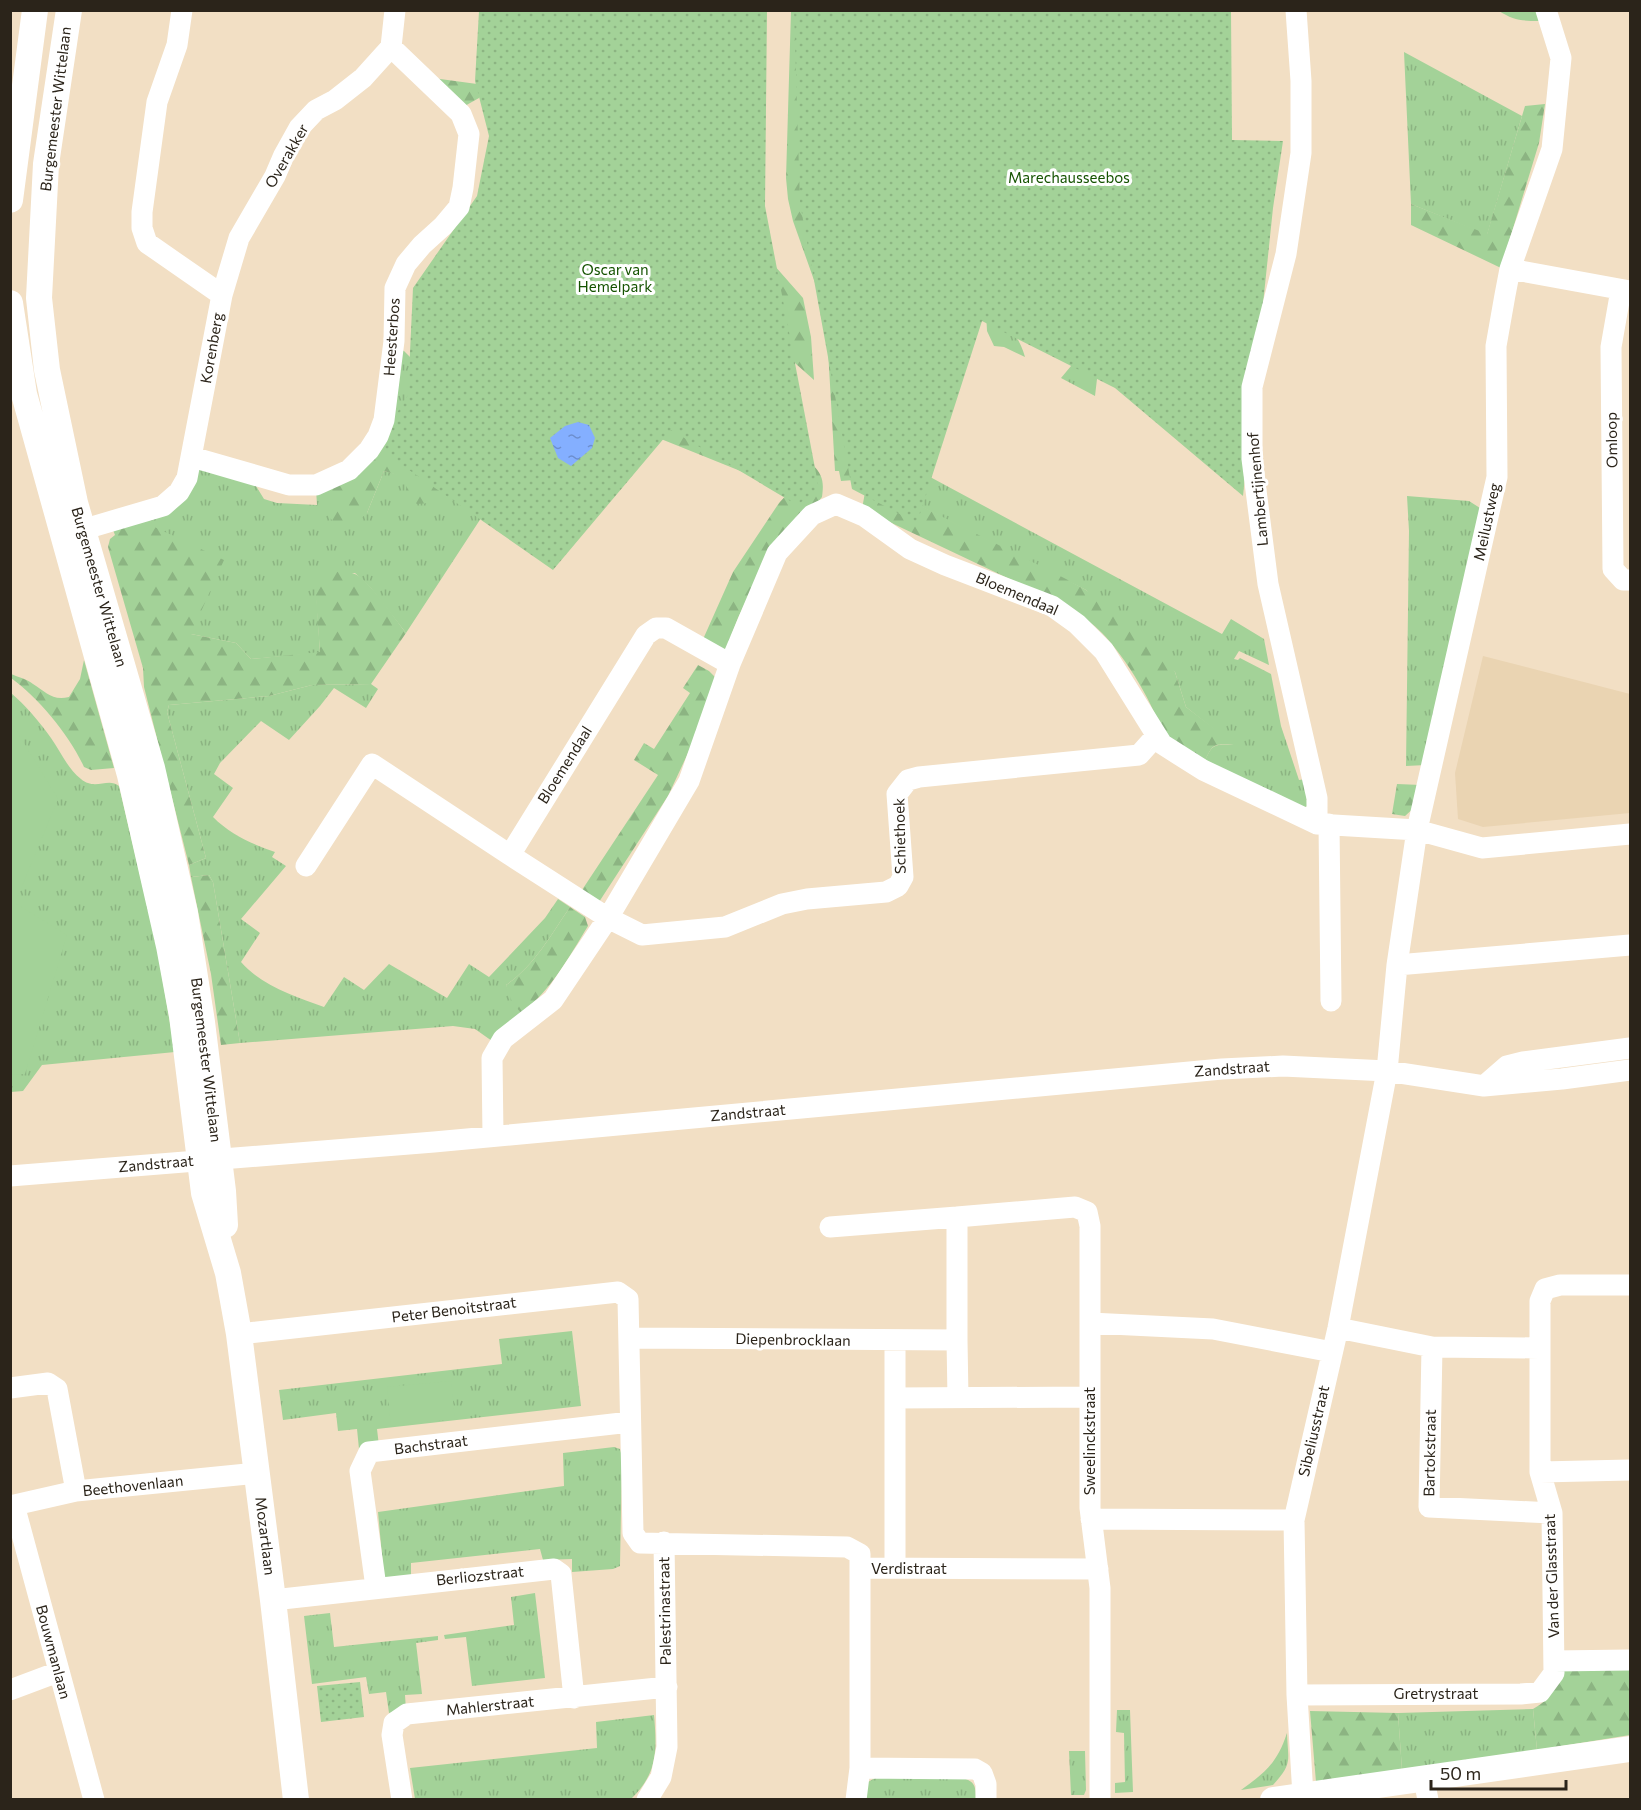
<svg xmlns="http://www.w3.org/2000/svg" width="1641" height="1810" font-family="Commissioner,sans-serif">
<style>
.built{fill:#ead4b2}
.grass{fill:url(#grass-tufts)}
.forest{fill:url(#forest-firs)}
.park{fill:url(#park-dots)}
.pitch{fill:#a3d298}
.water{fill:url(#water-ripples)}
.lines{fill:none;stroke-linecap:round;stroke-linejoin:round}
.minor{stroke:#fff;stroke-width:21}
.tertiary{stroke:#fff;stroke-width:26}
.labels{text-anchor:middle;stroke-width:6;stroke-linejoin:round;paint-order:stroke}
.street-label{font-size:15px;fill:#2b241a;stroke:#fff}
.park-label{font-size:15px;fill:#155301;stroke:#fff}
</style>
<defs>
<pattern id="grass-tufts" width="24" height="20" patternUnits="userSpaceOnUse" patternTransform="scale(1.5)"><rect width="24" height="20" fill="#a3d298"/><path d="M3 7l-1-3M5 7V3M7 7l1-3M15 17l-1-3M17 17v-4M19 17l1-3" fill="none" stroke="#8cb482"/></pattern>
<pattern id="forest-firs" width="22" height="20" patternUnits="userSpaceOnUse" patternTransform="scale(1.5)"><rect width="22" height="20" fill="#a3d298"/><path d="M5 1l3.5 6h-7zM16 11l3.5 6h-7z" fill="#8cb482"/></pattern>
<pattern id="park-dots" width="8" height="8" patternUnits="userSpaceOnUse" patternTransform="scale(1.5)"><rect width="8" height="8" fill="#a3d298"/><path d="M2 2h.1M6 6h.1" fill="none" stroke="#8cb482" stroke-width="1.8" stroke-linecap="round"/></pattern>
<pattern id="water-ripples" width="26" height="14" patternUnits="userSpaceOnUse" patternTransform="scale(1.5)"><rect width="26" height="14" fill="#84afff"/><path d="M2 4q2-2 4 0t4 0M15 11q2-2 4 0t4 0" fill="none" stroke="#6c8ece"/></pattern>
</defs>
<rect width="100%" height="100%" fill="#f2dfc4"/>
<path class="built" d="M 1483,656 L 1630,694 L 1630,813 L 1483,827 L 1458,819 L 1455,773 Z"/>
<path class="grass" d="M 1404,52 L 1522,116 L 1487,235 L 1411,204 Z
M 986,312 C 1006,326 1018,332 1025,357 L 1004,347 L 994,346 L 987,331 Z
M 1096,336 L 1099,362 L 1095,396 L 1061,378 Z
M 399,349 L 404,351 L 423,370 L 431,423 L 390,415 Z
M 200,465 L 253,481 L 264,499 L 277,503 L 317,505 L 316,489 L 328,487 L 367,513 L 384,471 L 453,488 L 487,509 L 406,633 L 371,588 L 355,573 L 315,573 L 320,653 L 251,659 L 236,643 L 191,634 L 142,521 Z
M 919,471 L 1222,634 L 1231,619 L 1264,639 L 1269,665 L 1239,651 L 1234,659 L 1238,660 L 1240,658 L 1271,674 L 1281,726 L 1299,780 L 1306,779 L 1307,806 L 1304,808 L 1204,763 C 1212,744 1213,744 1234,745 L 1186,707 L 1175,672 L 1086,590 L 892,492 Z
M 1407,496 L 1469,501 L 1480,508 L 1426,765 L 1406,766 L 1409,531 Z
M 371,684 L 378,689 L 366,708 L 334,688 L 320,706 L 289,740 L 261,721 L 220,763 L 214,774 L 233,788 L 213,817 C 231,835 252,844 275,852 L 272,857 L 286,866 L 241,919 L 260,933 L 241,962 C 262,986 295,996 324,1007 L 344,977 L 364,990 L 389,964 L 447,998 L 469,964 L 489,977 L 545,918 L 558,899 L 570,907 C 551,935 534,966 506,985 L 521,1013 L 492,1041 L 475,1029 L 453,1026 L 240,1043 L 213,882 L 209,875 L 191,877 L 189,865 L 206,858 L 167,712 L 169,705 L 269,696 L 312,685 Z
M 11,693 C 25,705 40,722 51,738 C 61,752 67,768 81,779 C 95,791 108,777 119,786 L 157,947 L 175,1052 L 42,1065 L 23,1091 L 11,1092 Z
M 572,1331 L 581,1406 L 377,1429 L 379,1446 L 359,1449 L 357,1429 L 338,1431 L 336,1413 L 283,1420 L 279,1390 L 502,1364 L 499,1339 Z
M 614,1447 L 620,1449 L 622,1457 L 620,1566 L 613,1569 L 572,1572 L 572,1559 L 543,1560 L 540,1549 L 411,1563 L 411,1576 L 384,1578 L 378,1512 L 564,1486 L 563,1453 Z
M 535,1593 L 545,1678 L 472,1686 L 466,1637 L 445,1639 L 444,1635 L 514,1625 L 511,1597 Z
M 330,1613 L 334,1647 L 438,1636 L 438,1640 L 416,1643 L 422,1694 L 405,1695 L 406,1710 L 389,1713 L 386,1692 L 369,1694 L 366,1677 L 312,1684 L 304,1616 Z
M 1533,1709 L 1537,1750 L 1402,1770 L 1398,1713 Z
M 1117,1710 L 1130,1710 L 1133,1792 L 1115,1793 L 1115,1783 L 1125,1782 L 1124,1733 L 1116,1732 Z
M 654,1715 C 657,1750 658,1773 631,1799 L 415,1799 L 410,1768 L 597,1748 L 596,1722 Z
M 1287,1733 C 1288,1761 1293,1763 1273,1785 L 1241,1790 C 1266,1772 1277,1763 1287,1733 Z
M 1069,1751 L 1085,1751 L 1086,1790 L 1084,1795 L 1071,1795 Z
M 875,1778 L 962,1778 C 975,1781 976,1787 976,1800 L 865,1799 L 868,1782 Z"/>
<path class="forest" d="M 791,11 L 808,11 L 854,480 L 841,481 L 839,471 L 835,471 L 827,333 L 820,297 L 793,221 L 788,199 L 786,178 Z
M 1499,11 L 1536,11 L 1539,21 C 1522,21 1513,20 1499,11 Z
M 433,78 L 477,84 L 482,91 L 479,98 L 463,107 Z
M 1545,104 L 1539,143 L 1501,268 L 1411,225 L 1411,204 L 1487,234 L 1525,106 Z
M 752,240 L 803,298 L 811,337 L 814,380 L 751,324 Z
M 555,392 L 812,464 C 823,475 824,482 822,497 L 758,575 L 738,618 L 722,660 L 700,646 L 733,572 L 779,503 L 790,491 L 661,439 L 453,489 L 429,503 L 417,504 L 406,494 L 407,478 L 384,471 L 367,513 L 349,529 L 336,524 L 329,517 L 328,487 L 379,441 Z
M 869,470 L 893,492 L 1066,579 L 1086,590 L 1128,619 L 1157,645 L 1175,672 L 1186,707 L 1215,729 L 1235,734 L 1234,745 C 1213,744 1213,743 1204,763 L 1163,739 C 1158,709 1124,655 1102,633 C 1093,624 1083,617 1073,609 L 862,509 Z
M 142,521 L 224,560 L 191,634 L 236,643 L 251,659 L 320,652 L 314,573 C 326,573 340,570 352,573 C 367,576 395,619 406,633 L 371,684 L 312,685 L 269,696 L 169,705 L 167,712 L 206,858 L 189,865 L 144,687 L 143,668 L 108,547 L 110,539 L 115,535 L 113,530 Z
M 84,660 L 114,768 L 91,770 L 84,767 C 70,736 38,697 11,678 L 11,674 C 18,677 27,679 33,684 C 46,692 52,701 69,697 L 80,679 Z
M 698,665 L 709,671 L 716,678 L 696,736 L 668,796 L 599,902 L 582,890 L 658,775 L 634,760 L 644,743 L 654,749 L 690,693 L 683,688 Z
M 1397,784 L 1421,785 L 1416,806 L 1405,816 L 1392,814 Z
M 209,875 L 213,882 L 240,1043 L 221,1045 L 211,974 L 191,877 Z
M 570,907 L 585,917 L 588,926 C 569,957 551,991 521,1013 L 512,1002 L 506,985 C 534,966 551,935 570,907 Z
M 1559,1666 L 1630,1666 L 1630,1735 L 1537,1750 L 1533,1709 C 1554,1697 1554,1689 1559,1666 Z
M 1310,1711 L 1398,1713 L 1402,1770 L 1316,1782 Z"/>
<path class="park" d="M 479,11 L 767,11 L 765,206 L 819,489 L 797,505 L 671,430 L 553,570 L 376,447 L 408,395 L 413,288 L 477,196 L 489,136 L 475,81 Z
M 794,11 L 1231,11 L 1232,140 L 1283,141 L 1273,208 L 1243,496 L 1115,388 L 982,321 L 917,523 L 852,489 L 800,203 Z
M 360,1682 L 364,1717 L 321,1722 L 317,1686 Z"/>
<path class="pitch" d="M 10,720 L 58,799 L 15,903 L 67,935 L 25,1074 L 11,1075 Z
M 451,1381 L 455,1419 L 391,1426 L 387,1387 Z"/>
<path class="water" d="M 578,422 L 589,425 L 595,438 L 592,448 L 571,466 L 558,458 L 550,438 L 565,426 Z"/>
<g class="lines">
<path class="minor" d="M 182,10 L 177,45 L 157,102 L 142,212 L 142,228 L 147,243 L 222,295
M 1296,10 L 1301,81 L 1301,153 L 1286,254 L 1252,387 L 1252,459 L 1268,584 L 1317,798 L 1317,824
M 1510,269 L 1630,291
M 1621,290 L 1611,347 L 1613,569 L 1623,580 L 1630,580
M 192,457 L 289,485 L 316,485 L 349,470 L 369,450 L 378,436 L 384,420 L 394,341 L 395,288 L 406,264 L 422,245 L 443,226 L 459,207 L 463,188 L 469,134 L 461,114 L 391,47
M 68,534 L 163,506 L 179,492 L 187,478 L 222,295 L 239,238 L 275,176 L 284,155 L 299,128 L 316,110 L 335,100 L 363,78 L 391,47 L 395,10
M 1329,824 L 1331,1001
M 510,855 L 608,918 L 642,935 L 725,927 L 782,904 L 807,899 L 886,892 L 898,886 L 903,877 L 897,794 L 908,780 L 919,777 L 1139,755 L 1156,736
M 306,866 L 372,764 L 510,855 L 646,635 L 656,628 L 666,628 L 730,664
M 1397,965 L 1630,945
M 1484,1086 L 1507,1066 L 1523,1062 L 1630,1048
M 493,1136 L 492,1058 L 503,1039 L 553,1000 L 608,918 L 689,781 L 730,664 L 777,553 L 812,515 L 836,504 L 864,516 L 910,549 L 945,565 L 1052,606 L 1077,624 L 1104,651 L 1162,744 L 1203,770 L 1317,824 L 1417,830 L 1482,848 L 1630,834
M 10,1176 L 434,1142 L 1222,1069 L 1283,1066 L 1387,1071 L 1484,1086 L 1562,1079 L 1630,1070
M 957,1217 L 1075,1207 L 1087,1212 L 1090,1226 L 1090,1508 L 1100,1588 L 1100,1800
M 1090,1323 L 1213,1329 L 1332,1352
M 1338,1328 L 1432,1347 L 1539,1348
M 239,1334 L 618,1292 L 628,1299 L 633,1533 L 640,1543 L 847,1547 L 860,1554 L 860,1768 L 856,1800
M 629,1338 L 957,1340 L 957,1217 L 830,1227
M 957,1340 L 958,1398
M 1432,1347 L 1429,1507 L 1552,1513
M 10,1388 L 48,1383 L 57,1389 L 76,1491
M 895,1398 L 1090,1397
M 1540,1472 L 1630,1470
M 14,1505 L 94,1800
M 10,1506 L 76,1491 L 257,1473
M 1091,1519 L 1294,1520
M 860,1568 L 1098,1569
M 895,1568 L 895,1341
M 376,1587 L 360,1471 L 369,1452 L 630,1422
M 273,1600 L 554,1569 L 561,1574 L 574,1698
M 1554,1661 L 1630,1660
M 10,1690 L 58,1672
M 1297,1695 L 1521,1694 L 1540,1692 L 1554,1673 L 1552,1513 L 1540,1472 L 1540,1301 L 1545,1289 L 1560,1285 L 1630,1285
M 860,1768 L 975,1769 L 982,1773 L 986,1784 L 986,1800
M 1424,1779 L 1428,1800
M 1303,1796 L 1297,1695 L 1294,1520 L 1338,1328 L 1387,1071 L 1397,965 L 1417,830 L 1497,477 L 1496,346 L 1505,295 L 1510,269 L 1552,149 L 1561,58 L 1546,10
M 402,1800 L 392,1735 L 394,1723 L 407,1714 L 667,1687
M 647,1800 L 661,1777 L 667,1747 L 664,1542"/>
<path class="tertiary" d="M 69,10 L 46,164 L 39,298 L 47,370 L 75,503 L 152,768 L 185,913 L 202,1022 L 223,1191 L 225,1225
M 10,200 L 35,10
M 10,303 L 24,394 L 130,775 L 169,946 L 182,1016 L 204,1193 L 228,1273 L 239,1334 L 273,1600 L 296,1800
M 1273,1800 L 1630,1749"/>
</g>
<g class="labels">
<g class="street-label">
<text transform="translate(56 109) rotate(-83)" y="5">Burgemeester Wittelaan</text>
<text transform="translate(287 156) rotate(-60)" y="5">Overakker</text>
<text transform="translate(392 337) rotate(-86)" y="5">Heesterbos</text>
<text transform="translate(212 348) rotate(-80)" y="5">Korenberg</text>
<text transform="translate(1612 440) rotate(-91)" y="5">Omloop</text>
<text transform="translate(1258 489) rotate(-95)" y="5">Lambertijnenhof</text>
<text transform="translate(1487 522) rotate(-78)" y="5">Meilustweg</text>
<text transform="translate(99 587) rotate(74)" y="5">Burgemeester Wittelaan</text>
<text transform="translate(1017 594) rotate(23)" y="5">Bloemendaal</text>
<text transform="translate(565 765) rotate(-58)" y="5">Bloemendaal</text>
<text transform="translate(900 836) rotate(-91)" y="5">Schiethoek</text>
<text transform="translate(206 1060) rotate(83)" y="5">Burgemeester Wittelaan</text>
<text transform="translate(1232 1069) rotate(-4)" y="5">Zandstraat</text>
<text transform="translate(748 1113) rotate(-5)" y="5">Zandstraat</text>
<text transform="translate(156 1164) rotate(-5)" y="5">Zandstraat</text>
<text transform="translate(454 1310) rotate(-7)" y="5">Peter Benoitstraat</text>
<text transform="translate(793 1340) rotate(1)" y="5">Diepenbrocklaan</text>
<text transform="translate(1314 1431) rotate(-77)" y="5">Sibeliusstraat</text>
<text transform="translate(1090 1441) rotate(-90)" y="5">Sweelinckstraat</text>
<text transform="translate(431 1445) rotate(-7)" y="5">Bachstraat</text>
<text transform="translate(1430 1453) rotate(-89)" y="5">Bartokstraat</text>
<text transform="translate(133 1486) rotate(-6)" y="5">Beethovenlaan</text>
<text transform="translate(265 1536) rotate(83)" y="5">Mozartlaan</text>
<text x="909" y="1574">Verdistraat</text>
<text transform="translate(480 1576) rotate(-6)" y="5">Berliozstraat</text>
<text transform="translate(1552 1576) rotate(-92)" y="5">Van der Glasstraat</text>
<text transform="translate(665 1611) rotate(-91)" y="5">Palestrinastraat</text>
<text transform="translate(53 1652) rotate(75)" y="5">Bouwmanlaan</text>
<text x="1436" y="1699">Gretrystraat</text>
<text transform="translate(490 1706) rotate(-6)" y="5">Mahlerstraat</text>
</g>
<g class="park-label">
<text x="1069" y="183">Marechausseebos</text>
<text x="615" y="275">Oscar van<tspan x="615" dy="17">Hemelpark</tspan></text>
</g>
</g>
<rect width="1641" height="1810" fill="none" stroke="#2b241a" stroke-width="24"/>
<path d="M1431 1780v9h135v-9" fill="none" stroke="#2b241a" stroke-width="3"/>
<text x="1440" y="1780" font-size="18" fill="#2b241a" stroke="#ffffff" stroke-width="4.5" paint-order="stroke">50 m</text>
</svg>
